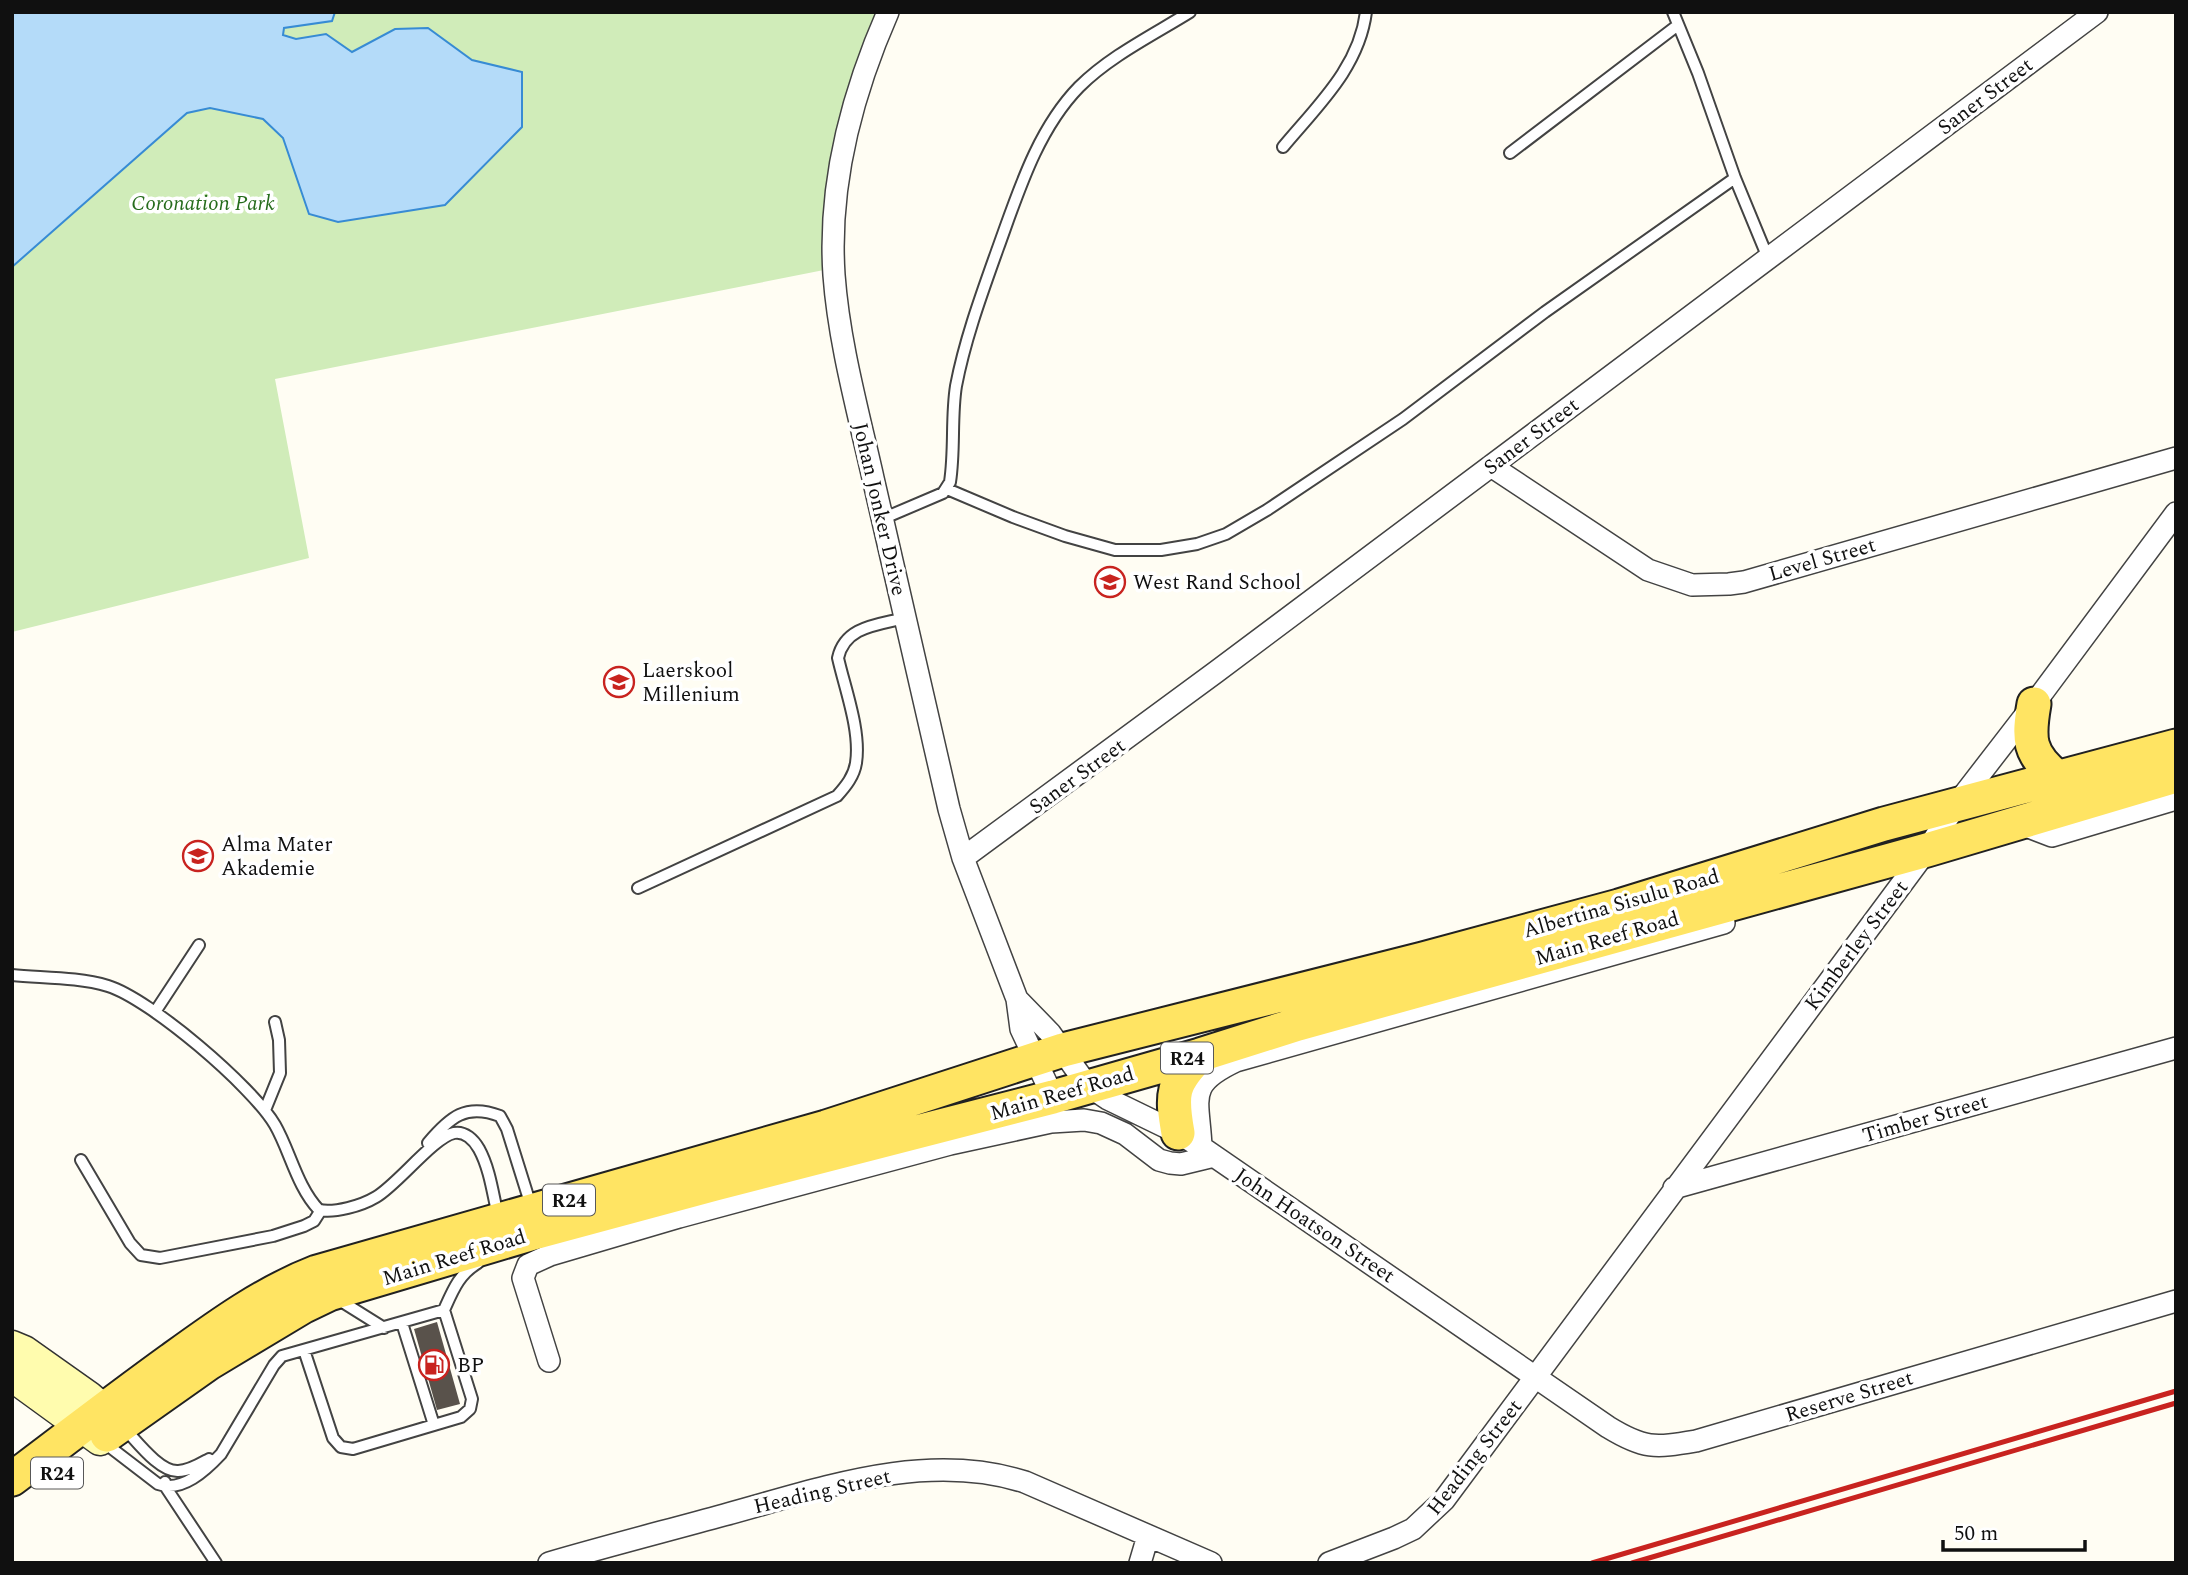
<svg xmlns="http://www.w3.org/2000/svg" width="2188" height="1575" font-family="Spectral,serif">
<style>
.park{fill:#d0ecb9}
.water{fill:#b4dbf9;stroke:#378bd4;stroke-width:2}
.building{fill:#59524b}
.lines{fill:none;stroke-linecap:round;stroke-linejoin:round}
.service-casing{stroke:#434343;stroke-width:14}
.minor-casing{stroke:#434343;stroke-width:24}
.secondary-casing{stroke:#323232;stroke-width:33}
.primary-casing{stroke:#212121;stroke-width:37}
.service{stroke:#fff;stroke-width:10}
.minor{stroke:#fff;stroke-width:21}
.secondary{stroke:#fffcae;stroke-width:30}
.primary{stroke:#ffe463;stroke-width:33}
.rail{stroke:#c8231f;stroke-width:5}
.labels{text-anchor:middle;stroke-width:7;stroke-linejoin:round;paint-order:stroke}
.shield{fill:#fff;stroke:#585858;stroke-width:2}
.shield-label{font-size:19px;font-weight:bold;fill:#101010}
.street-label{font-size:21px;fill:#101010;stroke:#fff}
.park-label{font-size:21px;font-style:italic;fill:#266c1c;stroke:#fff}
.poi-label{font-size:21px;fill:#101010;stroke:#fff;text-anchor:start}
</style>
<rect width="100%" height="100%" fill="#fffdf3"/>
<path class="park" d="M 12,12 L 878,12 L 829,269 L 275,379 L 309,558 L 12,632 Z"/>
<path class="water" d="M 12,12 L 335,12 L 332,21 L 284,28 L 283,35 L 296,39 L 326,34 L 352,52 L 395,29 L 428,28 L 472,60 L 522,72 L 522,127 L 445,205 L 338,222 L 309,214 L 283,138 L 263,119 L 210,108 L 187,113 L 12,267 Z"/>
<path class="building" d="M 437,1322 L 460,1404 L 437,1410 L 414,1329 Z"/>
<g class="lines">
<g class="service-casing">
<path id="service" d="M 1673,12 L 1698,73 L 1735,178 L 1768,258
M 1283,147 C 1317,106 1359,68 1366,12
M 1510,153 L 1678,25
M 947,489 L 1013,517 L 1065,536 L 1115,550 L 1161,550 L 1197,544 L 1226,534 L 1267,510 L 1403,419 L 1545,312 L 1735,178
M 882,519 L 943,493 L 950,482 C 955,450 951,417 956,386 C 965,339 982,293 998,248 C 1018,193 1037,130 1079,87 C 1110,56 1153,35 1190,12
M 638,888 L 837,796 C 846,786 854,776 856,763 C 861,731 845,689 838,658 C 845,626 878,625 905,618
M 12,975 C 43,978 78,977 108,986 C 150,999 252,1086 275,1125 C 290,1151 297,1187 319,1210 C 335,1213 361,1206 376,1197 C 397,1185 434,1137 454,1133 C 465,1131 474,1140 479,1149 C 490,1169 493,1195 498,1216
M 155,1012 L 199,945
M 265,1110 L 280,1073 L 279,1040 L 275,1022
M 428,1143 C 450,1117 466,1103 500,1116 L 507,1129 L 532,1209
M 81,1160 L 130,1243 L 141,1255 L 160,1258 L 273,1236 L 304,1226 L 314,1221 L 321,1210
M 336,1298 L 384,1328
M 402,1323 L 434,1425
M 304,1350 L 333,1438 L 341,1447 L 353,1449 L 461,1417 L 470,1409 L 472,1399 L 444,1310 C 453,1290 459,1274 478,1263
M 123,1427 C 136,1440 159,1472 178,1471 C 189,1471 200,1464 209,1459
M 102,1441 L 158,1484 C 182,1493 206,1470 221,1454 L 274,1365 L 282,1356 L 444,1310
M 165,1482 L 165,1486 L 216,1563"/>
</g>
<g class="minor-casing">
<path id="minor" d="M 888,12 C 852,94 828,185 834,275 C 839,343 858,411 873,478 C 898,588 924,698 949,809 L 963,858 L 1017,999 L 1021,1029 L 1053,1097
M 1491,466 L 1648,570 L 1692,585 L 1729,584 L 1744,582 L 2176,458
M 2018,823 L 2052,836 L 2176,799
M 963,858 L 1216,672 L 2097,12
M 1017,999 L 1050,1033 L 1087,1085 L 1108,1099 L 1178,1133 L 1201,1147 L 1608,1427 C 1644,1449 1654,1448 1696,1441 L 2176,1301
M 1201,1147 C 1199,1098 1185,1085 1236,1061 L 1724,923
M 1674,1188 L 2176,1048
M 549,1361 L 523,1278 L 528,1265 L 550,1255 L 679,1217 L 950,1144 L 1051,1122 L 1084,1120 L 1101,1123 L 1125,1134 L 1159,1160 L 1170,1163 L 1181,1164 L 1214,1156
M 549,1563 C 607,1546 666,1531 724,1515 C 820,1489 925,1450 1025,1482 L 1211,1563
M 1140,1563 L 1148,1536
M 1329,1563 L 1394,1538 L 1413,1529 L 1444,1500 L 1927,850 L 1956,805 L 2034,704 L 2176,513"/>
</g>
<g class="secondary-casing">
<path id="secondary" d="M 12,1346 L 24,1351 L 89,1397 L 120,1424
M 12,1376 L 100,1440"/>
</g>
<g class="primary-casing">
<path id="primary" d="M 2034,704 C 2028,738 2028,754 2057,777
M 1178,1133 C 1171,1094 1172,1083 1200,1055
M 107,1435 L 209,1363 L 304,1306 L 329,1294 L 537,1232 L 715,1184 L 1053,1097 L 1200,1055 L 1298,1024 L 1927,850 L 2176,776
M 12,1479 C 65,1439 117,1399 171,1360 C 218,1326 263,1293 317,1272 L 826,1127 L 1063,1050 L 1423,959 L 1619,906 L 1884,824 L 2176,746"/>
</g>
<use href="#service" class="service"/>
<use href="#minor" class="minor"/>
<use href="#secondary" class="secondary"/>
<use href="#primary" class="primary"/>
<path class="rail" d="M 1592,1563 L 2176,1391
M 1632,1563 L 2176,1403"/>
</g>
<defs>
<g id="school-ring" transform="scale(1.575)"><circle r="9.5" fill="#fff" stroke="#c8231f" stroke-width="1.5"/><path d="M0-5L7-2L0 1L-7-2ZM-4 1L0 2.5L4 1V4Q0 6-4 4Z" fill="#c8231f"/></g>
<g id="fuel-ring" transform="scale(1.575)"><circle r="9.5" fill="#fff" stroke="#c8231f" stroke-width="1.5"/><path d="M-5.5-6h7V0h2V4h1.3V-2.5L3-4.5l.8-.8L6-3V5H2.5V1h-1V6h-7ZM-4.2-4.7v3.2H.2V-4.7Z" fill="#c8231f"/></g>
</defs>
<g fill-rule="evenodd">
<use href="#school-ring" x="1110" y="582"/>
<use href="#school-ring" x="619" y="682"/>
<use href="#school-ring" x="198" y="856"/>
<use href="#fuel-ring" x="434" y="1365"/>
</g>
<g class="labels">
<g class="shield">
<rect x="1161" y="1042.5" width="52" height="31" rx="5"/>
<rect x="543" y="1184.5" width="52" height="31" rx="5"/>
<rect x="31" y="1457.5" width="52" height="31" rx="5"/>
</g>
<g class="shield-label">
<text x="1187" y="1065">R24</text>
<text x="569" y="1207">R24</text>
<text x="57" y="1480">R24</text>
</g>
<g class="street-label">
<text transform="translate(1985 96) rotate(-37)" y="7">Saner Street</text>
<text transform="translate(1531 436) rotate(-37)" y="7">Saner Street</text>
<text transform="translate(880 509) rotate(77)" y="7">Johan Jonker Drive</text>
<text transform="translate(1822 559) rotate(-16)" y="7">Level Street</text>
<text transform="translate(1077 776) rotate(-36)" y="7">Saner Street</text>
<text transform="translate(1621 903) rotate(-16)" y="7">Albertina Sisulu Road</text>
<text transform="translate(1607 938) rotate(-16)" y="7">Main Reef Road</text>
<text transform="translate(1856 945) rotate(-53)" y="7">Kimberley Street</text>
<text transform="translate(1062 1093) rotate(-16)" y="7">Main Reef Road</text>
<text transform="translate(1925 1118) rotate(-16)" y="7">Timber Street</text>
<text transform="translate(1315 1225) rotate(34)" y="7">John Hoatson Street</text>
<text transform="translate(454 1257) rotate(-17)" y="7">Main Reef Road</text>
<text transform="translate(1849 1396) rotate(-17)" y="7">Reserve Street</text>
<text transform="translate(1474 1457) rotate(-52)" y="7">Heading Street</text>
<text transform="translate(822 1491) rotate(-13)" y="7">Heading Street</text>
</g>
<g class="park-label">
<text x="203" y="210">Coronation Park</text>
</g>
<g class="poi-label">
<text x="1133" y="589">West Rand School</text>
<text x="642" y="677">Laerskool<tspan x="642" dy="24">Millenium</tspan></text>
<text x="221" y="851">Alma Mater<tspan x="221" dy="24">Akademie</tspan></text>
<text x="457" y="1372">BP</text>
</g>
</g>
<rect width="2188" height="1575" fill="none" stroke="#101010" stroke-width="28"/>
<path d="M1943 1540v10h142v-10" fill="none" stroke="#101010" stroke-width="3.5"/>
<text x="1954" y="1540" font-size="21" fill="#101010" stroke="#ffffff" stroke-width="5" paint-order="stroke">50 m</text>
</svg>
